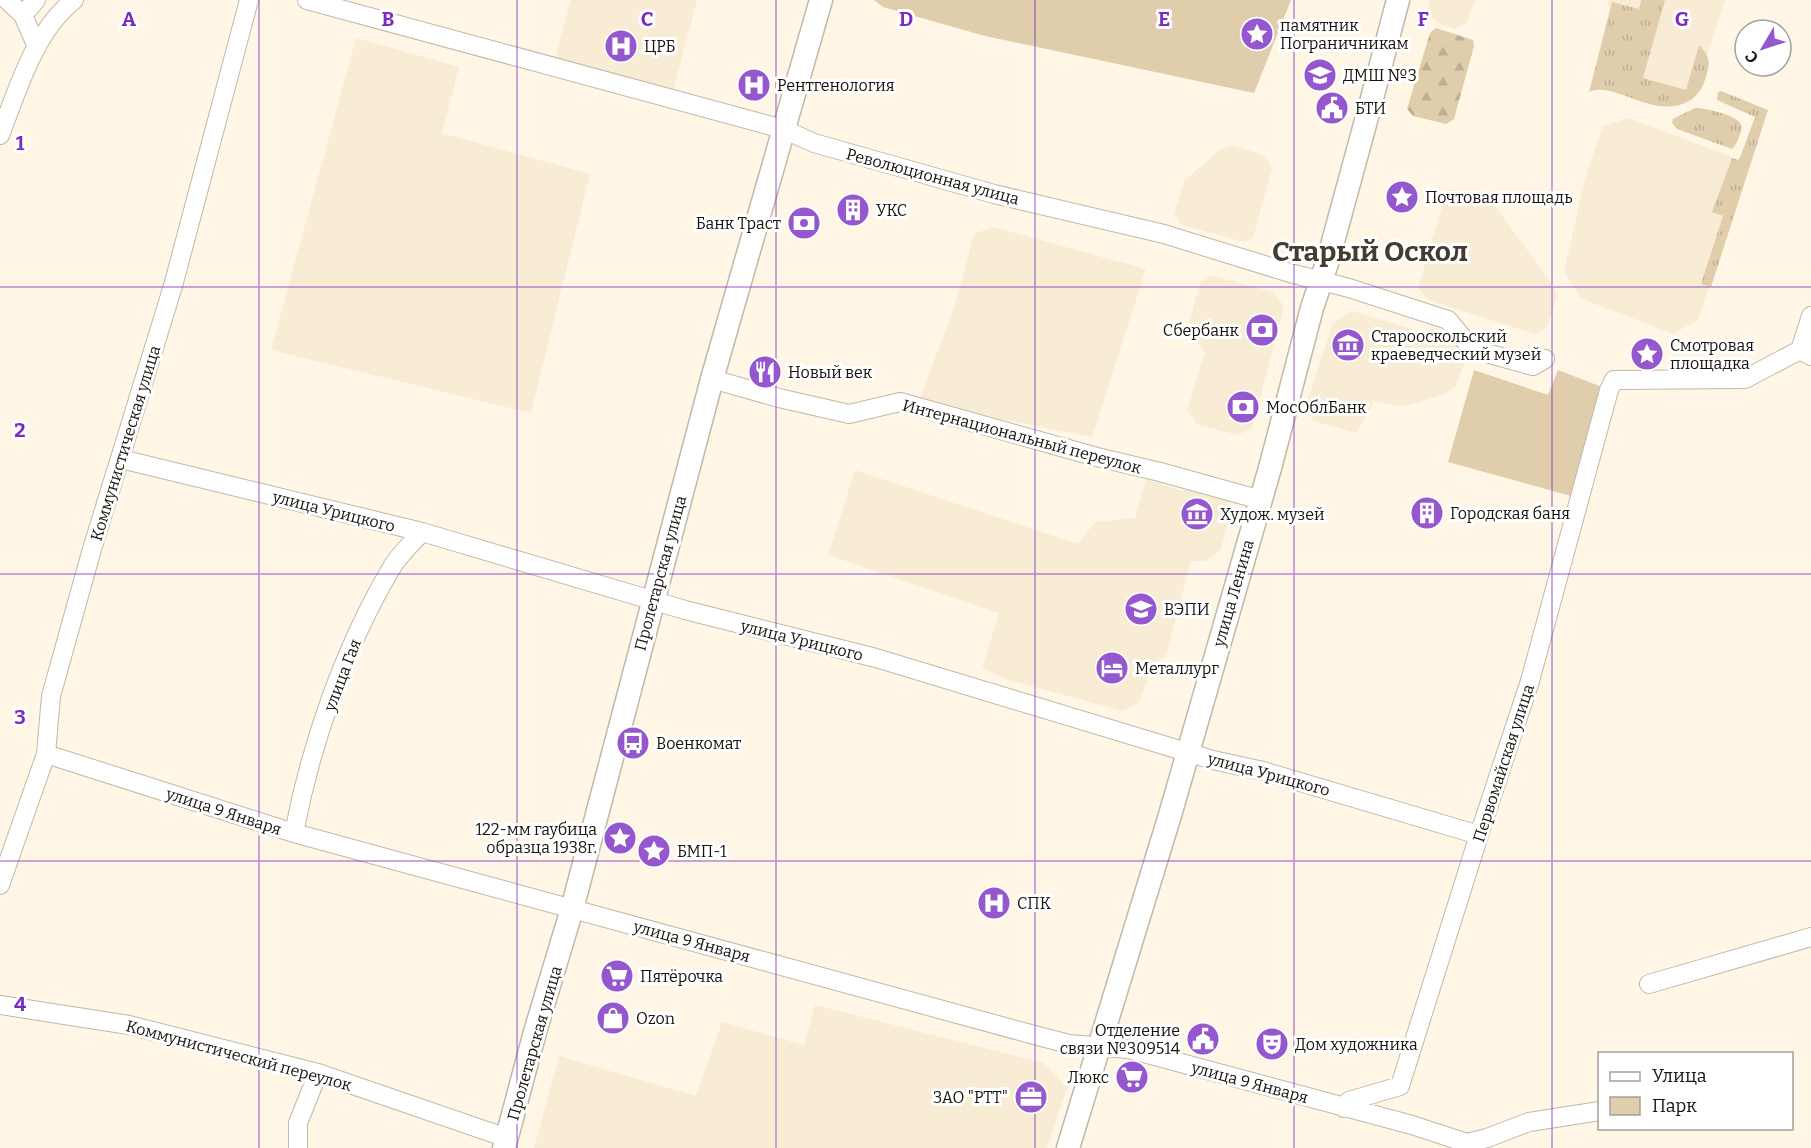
<svg xmlns="http://www.w3.org/2000/svg" width="1811" height="1148" font-family="Bitter,serif">
<style>
.built{fill:#f9ecd5}
.grass{fill:url(#grass-tufts)}
.forest{fill:url(#forest-firs)}
.park{fill:#e0cdab}
.lines{fill:none;stroke-linecap:round;stroke-linejoin:round}
.minor-casing{stroke:#c0b8a8;stroke-width:20}
.major-casing{stroke:#c0b8a8;stroke-width:25}
.minor{stroke:#fff;stroke-width:18}
.major{stroke:#fff;stroke-width:22}
.grid{fill:none;stroke:#7b2cbf;stroke-width:1.5;stroke-opacity:0.55}
.labels{text-anchor:middle;stroke-width:6;stroke-linejoin:round;paint-order:stroke}
.poi-label{font-size:16px;fill:#17140f;stroke:#fff;text-anchor:start}
.street-label{font-size:16px;fill:#17140f;stroke:#fff}
.town-label{font-size:28px;font-weight:bold;fill:#433c30;stroke:#fff}
.grid-label{font-size:20px;text-anchor:middle;font-weight:bold;fill:#7b2cbf;stroke:#fff;stroke-width:6;stroke-linejoin:round;paint-order:stroke}
</style>
<defs>
<pattern id="grass-tufts" width="24" height="20" patternUnits="userSpaceOnUse" patternTransform="scale(1.5)"><rect width="24" height="20" fill="#e0cdab"/><path d="M3 7l-1-3M5 7V3M7 7l1-3M15 17l-1-3M17 17v-4M19 17l1-3" fill="none" stroke="#bfaf92"/></pattern>
<pattern id="forest-firs" width="22" height="20" patternUnits="userSpaceOnUse" patternTransform="scale(1.5)"><rect width="22" height="20" fill="#e0cdab"/><path d="M5 1l3.5 6h-7zM16 11l3.5 6h-7z" fill="#bfaf92"/></pattern>
</defs>
<rect width="100%" height="100%" fill="#fff6e6"/>
<path class="built" d="M 571,0 L 697,0 L 673,92 L 554,61 Z
M 1430,0 L 1475,0 L 1466,24 L 1454,29 L 1438,23 L 1427,13 Z
M 1607,0 L 1725,0 L 1692,101 L 1678,106 L 1634,92 Z
M 356,38 L 459,67 L 442,133 L 590,174 L 531,413 L 271,350 Z
M 1628,118 L 1730,156 L 1746,178 L 1698,320 L 1673,334 L 1580,298 L 1564,271 L 1587,171 L 1603,126 Z
M 1232,145 L 1263,155 L 1272,168 L 1253,238 L 1244,242 L 1182,225 L 1174,215 L 1184,181 L 1220,150 Z
M 1452,189 L 1492,202 L 1550,281 L 1557,296 L 1547,327 L 1535,334 L 1428,300 L 1418,288 L 1443,203 Z
M 993,227 L 1146,269 L 1092,437 L 1001,419 L 920,398 L 955,305 L 974,234 Z
M 1211,275 L 1273,292 L 1284,306 L 1252,428 L 1238,435 L 1198,425 L 1187,410 L 1205,352 L 1187,331 L 1200,283 Z
M 1352,311 L 1458,343 L 1466,359 L 1455,387 L 1445,394 L 1409,405 L 1397,406 L 1374,401 L 1357,433 L 1313,421 L 1305,407 L 1333,323 Z
M 855,470 L 1078,544 L 1095,522 L 1135,518 L 1146,479 L 1182,491 L 1197,485 L 1225,494 L 1232,508 L 1220,551 L 1205,561 L 1191,561 L 1166,655 L 1153,665 L 1139,702 L 1123,711 L 1005,679 L 982,668 L 999,613 L 828,555 Z
M 815,1005 L 1044,1063 L 1067,1088 L 1047,1148 L 534,1148 L 559,1056 L 696,1096 L 722,1022 L 804,1045 Z"/>
<path class="grass" d="M 1641,0 L 1665,0 L 1643,78 L 1686,90 L 1699,45 C 1708,54 1711,61 1707,73 C 1703,88 1698,98 1682,104 C 1649,116 1613,81 1589,92 L 1612,2 L 1639,9 Z
M 1721,91 L 1768,110 L 1711,287 L 1701,284 L 1723,216 L 1712,212 L 1732,158 L 1739,160 L 1755,117 L 1717,100 L 1718,92 Z
M 1695,108 C 1705,108 1735,115 1740,123 C 1743,127 1741,132 1739,137 C 1737,142 1736,145 1732,149 L 1677,129 L 1672,123 L 1673,119 Z"/>
<path class="forest" d="M 1436,28 L 1473,40 L 1474,46 L 1454,119 L 1446,124 L 1413,116 L 1407,109 L 1430,33 Z"/>
<path class="park" d="M 874,0 L 1291,0 L 1254,93 L 985,36 L 883,7 Z
M 1474,370 L 1548,395 L 1558,370 L 1602,387 L 1571,496 L 1448,462 Z"/>
<g class="lines">
<g class="minor-casing">
<path id="minor" d="M 7,0 L 23,15
M 36,0 L 23,15 L 37,47
M 307,0 L 783,129 L 814,143 L 994,194 L 1164,234 L 1290,273 L 1349,288 L 1448,320 L 1472,349 L 1533,366 L 1545,359
M 0,135 C 18,89 34,32 74,0
M 1800,350 L 1811,316
M 712,379 L 779,398 L 849,414 L 900,402 L 1097,457 L 1160,472 L 1261,500
M 121,459 L 422,532 L 685,610 L 876,658 L 1213,760 L 1263,771 L 1479,835
M 46,754 L 294,833 L 1038,1036 L 1069,1044 L 1129,1049 L 1412,1125 L 1467,1143 L 1487,1138 L 1529,1122 L 1600,1111
M 294,833 C 311,743 345,646 392,567 C 399,555 412,543 422,532
M 0,885 L 46,754 L 51,696 L 92,549 L 173,286 L 249,0
M 1649,984 L 1811,937
M 0,1005 L 129,1025 L 318,1073 L 507,1138
M 1344,1108 L 1349,1101 L 1400,1086 L 1479,835 L 1530,681 L 1609,390 L 1614,380 L 1745,379 L 1800,350 L 1811,356
M 298,1148 L 298,1123 L 318,1073"/>
</g>
<g class="major-casing">
<path id="major" d="M 504,1148 L 535,1032 L 572,909 L 712,379 L 821,0
M 1068,1148 L 1170,815 L 1270,468 L 1312,308 L 1328,260 L 1370,106 L 1398,0"/>
</g>
<use href="#minor" class="minor"/>
<use href="#major" class="major"/>
</g>
<path class="grid" d="M 259,0 L 259,1148M 517,0 L 517,1148M 776,0 L 776,1148M 1035,0 L 1035,1148M 1294,0 L 1294,1148M 1552,0 L 1552,1148M 0,287 L 1811,287M 0,574 L 1811,574M 0,861 L 1811,861"/>
<defs>
<g id="sight-disc" transform="scale(1.725)"><circle r="9.5" fill="#9457cd" stroke="#fff"/><path d="M0-6L1.8-2.2L6-1.7L2.9 1.2L3.7 5.4L0 3.3L-3.7 5.4L-2.9 1.2L-6-1.7L-1.8-2.2Z" fill="#fff"/></g>
<g id="hospital-disc" transform="scale(1.725)"><circle r="9.5" fill="#9457cd" stroke="#fff"/><path d="M-5-5h3v3.5h4V-5h3V5h-3V1.5h-4V5h-3Z" fill="#fff"/></g>
<g id="school-disc" transform="scale(1.725)"><circle r="9.5" fill="#9457cd" stroke="#fff"/><path d="M0-5L7-2L0 1L-7-2ZM-4 1L0 2.5L4 1V4Q0 6-4 4Z" fill="#fff"/></g>
<g id="civic-disc" transform="scale(1.725)"><circle r="9.5" fill="#9457cd" stroke="#fff"/><path d="M-.6-6.5H3V-4.5H.6V-3L4-1V1h2V6H-6V1h2V-1L-.6-3ZM-1.2 2.5V6h2.4V2.5Z" fill="#fff"/></g>
<g id="building-disc" transform="scale(1.725)"><circle r="9.5" fill="#9457cd" stroke="#fff"/><path d="M-4-6H4V6H1V3H-1V6H-4ZM-2.5-4.3h1.7v1.8h-1.7ZM.8-4.3h1.7v1.8H.8ZM-2.5-1h1.7V.8h-1.7ZM.8-1h1.7V.8H.8Z" fill="#fff"/></g>
<g id="bank-disc" transform="scale(1.725)"><circle r="9.5" fill="#9457cd" stroke="#fff"/><path d="M-6-4H6V4H-6ZM0-2.3a2.3 2.3 0 1 0 0 4.6a2.3 2.3 0 1 0 0-4.6Z" fill="#fff"/></g>
<g id="museum-disc" transform="scale(1.725)"><circle r="9.5" fill="#9457cd" stroke="#fff"/><path d="M0-6L6-3V-2H-6V-3ZM-5-1h2V3h-2ZM-1-1h2V3h-2ZM3-1h2V3H3ZM-6 4H6V6H-6Z" fill="#fff"/></g>
<g id="restaurant-disc" transform="scale(1.725)"><circle r="9.5" fill="#9457cd" stroke="#fff"/><path d="M-5-6h1v4h1v-4h1v4h1v-4h1v5L-1.5 .5V6h-2V.5L-5-1ZM5-6V6H3V1.5H1.5Q1.5-4 5-6Z" fill="#fff"/></g>
<g id="university-disc" transform="scale(1.725)"><circle r="9.5" fill="#9457cd" stroke="#fff"/><path d="M0-5L7-2L0 1L-7-2ZM-4 1L0 2.5L4 1V4Q0 6-4 4Z" fill="#fff"/></g>
<g id="hotel-disc" transform="scale(1.725)"><circle r="9.5" fill="#9457cd" stroke="#fff"/><path d="M-6-4.5h1.5V1H6V5H4.5V3h-9V5H-6ZM-4 0a1.8 1.8 0 1 1 3.6 0ZM.5 0V-2.5h3Q6-2.5 6 0Z" fill="#fff"/></g>
<g id="bus-disc" transform="scale(1.725)"><circle r="9.5" fill="#9457cd" stroke="#fff"/><path d="M-5-6H5V4H4V6H2V4H-2V6H-4V4H-5ZM-3.5-4V0h7V-4ZM-3.5 1.2v1.5H-2V1.2ZM2 1.2v1.5H3.5V1.2Z" fill="#fff"/></g>
<g id="supermarket-disc" transform="scale(1.725)"><circle r="9.5" fill="#9457cd" stroke="#fff"/><path d="M-6-5.5h2.5l.6 2H6L4.5 2H-2.5L-4.4-4H-6ZM-1.5 3.2a1.3 1.3 0 1 0 .1 0ZM3 3.2a1.3 1.3 0 1 0 .1 0Z" fill="#fff"/></g>
<g id="shop-disc" transform="scale(1.725)"><circle r="9.5" fill="#9457cd" stroke="#fff"/><path d="M-5-2.5h2.3a2.7 3.5 0 0 1 5.4 0H5L5.5 6h-11ZM-1.5-2.5h3a1.5 2.3 0 0 0-3 0Z" fill="#fff"/></g>
<g id="theatre-disc" transform="scale(1.725)"><circle r="9.5" fill="#9457cd" stroke="#fff"/><path d="M-5-5.5Q0-4 5-5.5V0Q5 5 0 6Q-5 5-5 0ZM-3.3-2.5H-1v1.5H-3.3ZM1-2.5H3.3v1.5H1ZM-2.8 1Q0 5.5 2.8 1Z" fill="#fff"/></g>
<g id="office-disc" transform="scale(1.725)"><circle r="9.5" fill="#9457cd" stroke="#fff"/><path d="M-6-3h4V-5.5h4V-3h4V5H-6ZM-1-4.5V-3h2v-1.5ZM-6 0V1H6V0Z" fill="#fff"/></g>
</defs>
<g fill-rule="evenodd">
<use href="#sight-disc" x="1257" y="34"/>
<use href="#hospital-disc" x="621" y="46"/>
<use href="#school-disc" x="1320" y="75"/>
<use href="#hospital-disc" x="754" y="85"/>
<use href="#civic-disc" x="1332" y="108"/>
<use href="#sight-disc" x="1402" y="197"/>
<use href="#building-disc" x="853" y="210"/>
<use href="#bank-disc" x="804" y="223"/>
<use href="#bank-disc" x="1262" y="330"/>
<use href="#museum-disc" x="1348" y="345"/>
<use href="#sight-disc" x="1647" y="354"/>
<use href="#restaurant-disc" x="765" y="372"/>
<use href="#bank-disc" x="1243" y="407"/>
<use href="#building-disc" x="1427" y="513"/>
<use href="#museum-disc" x="1197" y="514"/>
<use href="#university-disc" x="1141" y="609"/>
<use href="#hotel-disc" x="1112" y="668"/>
<use href="#bus-disc" x="633" y="743"/>
<use href="#sight-disc" x="620" y="838"/>
<use href="#sight-disc" x="654" y="851"/>
<use href="#hospital-disc" x="994" y="903"/>
<use href="#supermarket-disc" x="617" y="976"/>
<use href="#shop-disc" x="613" y="1018"/>
<use href="#civic-disc" x="1203" y="1039"/>
<use href="#theatre-disc" x="1272" y="1044"/>
<use href="#supermarket-disc" x="1132" y="1077"/>
<use href="#office-disc" x="1031" y="1097"/>
</g>
<g class="labels">
<g class="poi-label">
<text x="1280" y="31">памятник<tspan x="1280" dy="18">Пограничникам</tspan></text>
<text x="644" y="52">ЦРБ</text>
<text x="1343" y="81">ДМШ №3</text>
<text x="777" y="91">Рентгенология</text>
<text x="1355" y="114">БТИ</text>
<text x="1425" y="203">Почтовая площадь</text>
<text x="876" y="216">УКС</text>
<text x="781" y="229" text-anchor="end">Банк Траст</text>
<text x="1239" y="336" text-anchor="end">Сбербанк</text>
<text x="1371" y="342">Старооскольский<tspan x="1371" dy="18">краеведческий музей</tspan></text>
<text x="1670" y="351">Смотровая<tspan x="1670" dy="18">площадка</tspan></text>
<text x="788" y="378">Новый век</text>
<text x="1266" y="413">МосОблБанк</text>
<text x="1450" y="519">Городская баня</text>
<text x="1220" y="520">Худож. музей</text>
<text x="1164" y="615">ВЭПИ</text>
<text x="1135" y="674">Металлург</text>
<text x="656" y="749">Военкомат</text>
<text x="597" y="835" text-anchor="end">122-мм гаубица<tspan x="597" dy="18">образца 1938г.</tspan></text>
<text x="677" y="857">БМП-1</text>
<text x="1017" y="909">СПК</text>
<text x="640" y="982">Пятёрочка</text>
<text x="636" y="1024">Ozon</text>
<text x="1180" y="1036" text-anchor="end">Отделение<tspan x="1180" dy="18">связи №309514</tspan></text>
<text x="1295" y="1050">Дом художника</text>
<text x="1109" y="1083" text-anchor="end">Люкс</text>
<text x="1008" y="1103" text-anchor="end">ЗАО "РТТ"</text>
</g>
<g class="street-label">
<text transform="translate(933 176) rotate(15)" y="6">Революционная улица</text>
<text transform="translate(1022 436) rotate(15)" y="6">Интернациональный переулок</text>
<text transform="translate(125 443) rotate(-73)" y="6">Коммунистическая улица</text>
<text transform="translate(334 511) rotate(14)" y="6">улица Урицкого</text>
<text transform="translate(660 573) rotate(-75)" y="6">Пролетарская улица</text>
<text transform="translate(1233 593) rotate(-74)" y="6">улица Ленина</text>
<text transform="translate(802 640) rotate(14)" y="6">улица Урицкого</text>
<text transform="translate(342 675) rotate(-69)" y="6">улица Гая</text>
<text transform="translate(1503 763) rotate(-72)" y="6">Первомайская улица</text>
<text transform="translate(1269 774) rotate(15)" y="6">улица Урицкого</text>
<text transform="translate(224 811) rotate(18)" y="6">улица 9 Января</text>
<text transform="translate(692 941) rotate(15)" y="6">улица 9 Января</text>
<text transform="translate(534 1043) rotate(-74)" y="6">Пролетарская улица</text>
<text transform="translate(239 1055) rotate(15)" y="6">Коммунистический переулок</text>
<text transform="translate(1250 1082) rotate(15)" y="6">улица 9 Января</text>
</g>
<g class="town-label">
<text x="1370" y="261">Старый Оскол</text>
</g>
</g>
<g class="grid-label">
<text x="129" y="26">A</text>
<text x="388" y="26">B</text>
<text x="647" y="26">C</text>
<text x="906" y="26">D</text>
<text x="1164" y="26">E</text>
<text x="1423" y="26">F</text>
<text x="1682" y="26">G</text>
<text x="20" y="150">1</text>
<text x="20" y="437">2</text>
<text x="20" y="724">3</text>
<text x="20" y="1011">4</text>
</g>
<rect x="1598" y="1052" width="195" height="78" fill="#ffffff" stroke="#a2a19f" stroke-width="1.5"/>
<rect x="1610" y="1072" width="30" height="9" fill="#ffffff" stroke="#a2a19f" stroke-width="1.5"/>
<text x="1652" y="1082" font-size="18" fill="#17140f">Улица</text>
<rect x="1610" y="1097" width="30" height="18" fill="#e0cdab" stroke="#a2a19f" stroke-width="1.5"/>
<text x="1652" y="1112" font-size="18" fill="#17140f">Парк</text>
<g transform="translate(1763 48) rotate(231)"><circle r="28" fill="#ffffff" stroke="#a2a19f" stroke-width="1.5"/>
<path d="M0-4.5L10 22L0 15L-10 22Z" fill="#9457cd"/>
<text y="-9" font-size="16" font-weight="bold" text-anchor="middle" fill="#17140f">С</text>
</g>
</svg>
